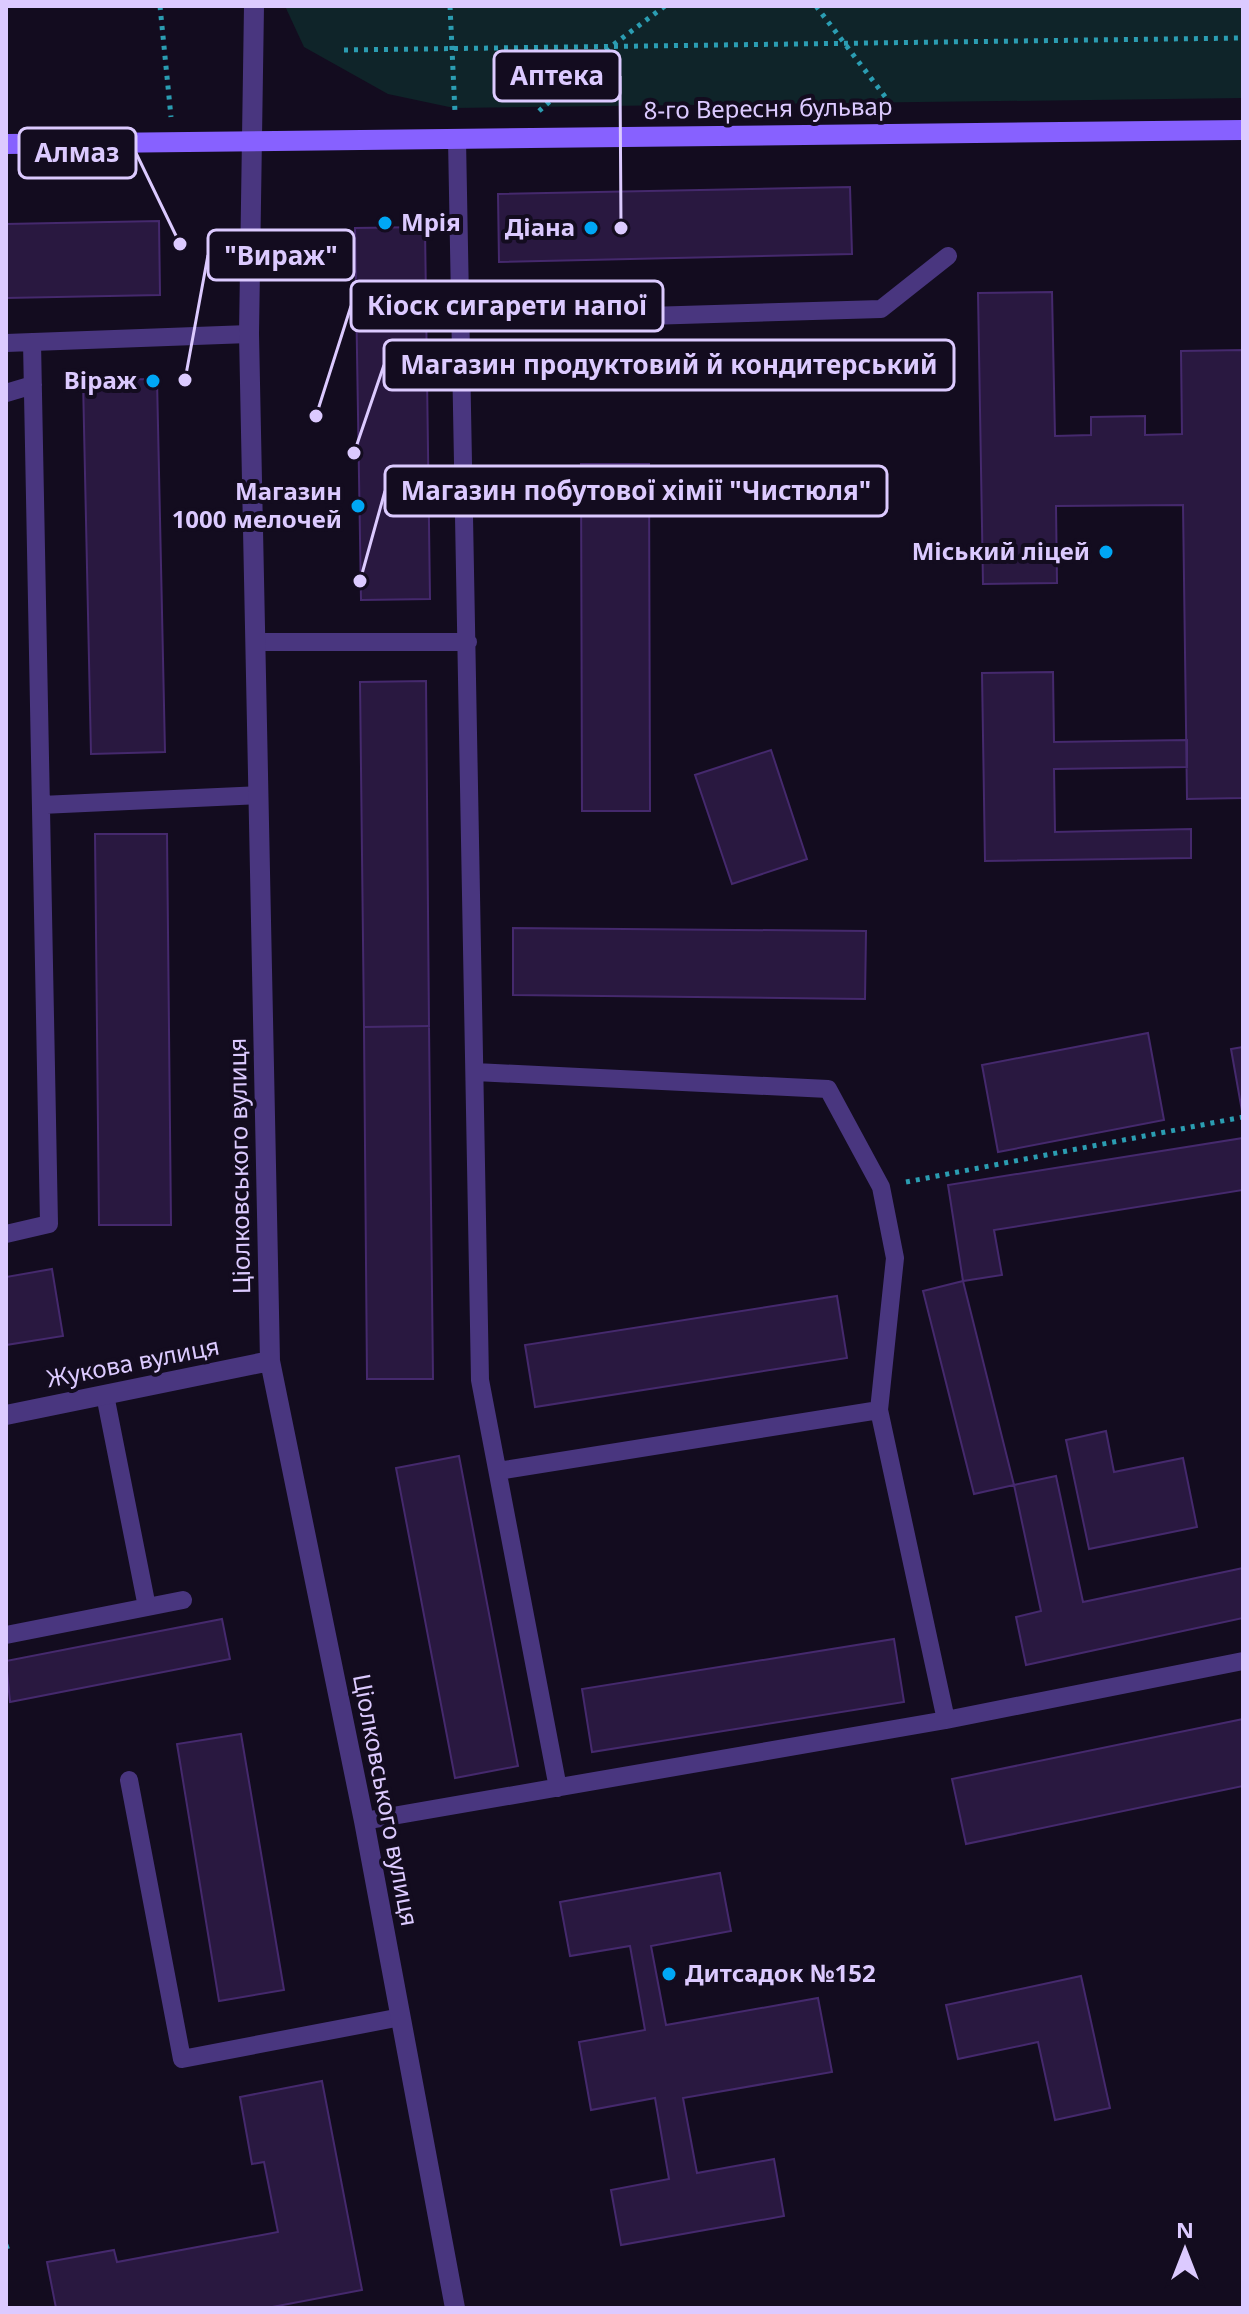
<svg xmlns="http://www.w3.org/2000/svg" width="1249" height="2314" font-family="'Noto Sans',sans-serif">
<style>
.green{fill:#0f2429}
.building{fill:#291840;stroke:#45296d;stroke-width:2}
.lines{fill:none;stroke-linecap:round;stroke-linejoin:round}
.path{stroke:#2b9db2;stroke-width:5;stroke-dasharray:4 6;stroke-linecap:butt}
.lane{stroke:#49367f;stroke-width:18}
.street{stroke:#49367f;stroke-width:20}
.secondary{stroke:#8761ff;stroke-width:20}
.poi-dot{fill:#00a7f5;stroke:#130c1f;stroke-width:3}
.labels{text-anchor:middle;stroke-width:8;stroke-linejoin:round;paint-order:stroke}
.street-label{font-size:24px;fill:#dccaff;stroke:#130c1f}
.poi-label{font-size:24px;font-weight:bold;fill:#dccaff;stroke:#130c1f;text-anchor:end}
.leader{fill:none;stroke:#dccaff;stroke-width:3}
.callout-dot{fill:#dccaff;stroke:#130c1f;stroke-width:3}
.callout{fill:#130c1f;stroke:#dccaff;stroke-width:3}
.callout-label{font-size:26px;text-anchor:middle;font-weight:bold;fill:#dccaff}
</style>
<rect width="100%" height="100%" fill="#130c1f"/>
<path class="green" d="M 285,6 L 1243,6 L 1243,98 L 454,108 L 388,94 L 304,47 Z"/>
<path class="building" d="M 850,187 L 852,254 L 499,262 L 498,194 Z
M 159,221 L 160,295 L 6,298 L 6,224 Z
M 425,227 L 430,599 L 361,600 L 355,228 Z
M 1052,292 L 1055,436 L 1091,435 L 1091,417 L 1145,416 L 1145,435 L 1182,434 L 1181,351 L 1243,350 L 1243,798 L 1187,799 L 1183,505 L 1056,506 L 1057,583 L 983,584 L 978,293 Z
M 157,379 L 165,752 L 91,754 L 83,380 Z
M 581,464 L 649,464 L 650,811 L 582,811 Z
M 1053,672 L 1054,742 L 1187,740 L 1187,767 L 1054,769 L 1055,832 L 1191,829 L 1191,858 L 985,861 L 982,673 Z
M 426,681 L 429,1026 L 364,1027 L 360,682 Z
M 771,750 L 807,859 L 732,884 L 695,775 Z
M 95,834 L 167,834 L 171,1225 L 99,1225 Z
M 513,928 L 866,931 L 865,999 L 513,995 Z
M 429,1026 L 433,1379 L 367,1379 L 364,1027 Z
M 1148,1033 L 1164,1120 L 998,1152 L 982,1065 Z
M 1243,1047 L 1243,1111 L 1242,1111 L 1231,1049 Z
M 1243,1138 L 1243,1190 L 994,1230 L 1002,1275 L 963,1281 L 948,1185 Z
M 52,1269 L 63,1336 L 6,1345 L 6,1277 Z
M 963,1281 L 1014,1485 L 974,1494 L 923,1291 Z
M 837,1296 L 847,1358 L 535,1407 L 525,1345 Z
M 1106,1431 L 1114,1472 L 1183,1458 L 1197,1527 L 1089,1549 L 1066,1440 Z
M 459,1456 L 518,1766 L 455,1778 L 396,1468 Z
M 1056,1476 L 1083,1602 L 1243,1568 L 1243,1618 L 1026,1665 L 1016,1617 L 1041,1611 L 1014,1485 Z
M 222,1619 L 230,1659 L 10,1702 L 6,1661 Z
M 894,1639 L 904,1702 L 592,1752 L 582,1689 Z
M 1243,1719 L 1243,1786 L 966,1844 L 952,1779 Z
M 241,1734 L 284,1990 L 219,2001 L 177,1744 Z
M 720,1873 L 731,1931 L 651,1946 L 666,2025 L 818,1998 L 832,2072 L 683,2098 L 697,2173 L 774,2159 L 784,2216 L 621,2245 L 611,2190 L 669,2179 L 655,2098 L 591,2110 L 579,2042 L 645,2030 L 630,1946 L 570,1956 L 560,1902 Z
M 1081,1976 L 1110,2108 L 1055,2120 L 1038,2042 L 958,2059 L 946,2005 Z
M 322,2081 L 362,2290 L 267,2308 L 56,2308 L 47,2262 L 114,2250 L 117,2262 L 278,2232 L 264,2162 L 252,2164 L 240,2097 Z"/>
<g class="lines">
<path class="path" d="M 160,6 L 171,117
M 450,6 L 455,113
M 816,6 L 893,107
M 344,50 L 1243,38
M 539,111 L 613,45 L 665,6
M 906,1182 L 1243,1117
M 6,2247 L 9,2246"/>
<path class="lane" d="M 457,139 L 480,1380 L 558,1788
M 514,320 L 881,309 L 948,256
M 6,343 L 249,334
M 6,393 L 33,385
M 256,642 L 468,642
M 41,805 L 259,795
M 475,1072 L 828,1089 L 881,1187 L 895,1258 L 879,1410 L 946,1720
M 6,1234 L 49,1224 L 32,342
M 105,1395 L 147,1607
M 498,1471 L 879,1410
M 6,1635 L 183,1600
M 129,1780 L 182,2059 L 401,2017
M 364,1821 L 946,1720 L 1243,1661"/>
<path class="street" d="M 254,6 L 249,334 L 270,1361 L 364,1821 L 455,2308
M 6,1415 L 270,1361"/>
<path class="secondary" d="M 6,144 L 1243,130"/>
</g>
<g class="poi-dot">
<circle cx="385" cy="223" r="8"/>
<circle cx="591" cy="228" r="8"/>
<circle cx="153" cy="381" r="8"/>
<circle cx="358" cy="506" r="8"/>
<circle cx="1106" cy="552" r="8"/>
<circle cx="669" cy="1974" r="8"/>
</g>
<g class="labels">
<g class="street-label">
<text transform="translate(768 109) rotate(-1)" y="8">8-го Вересня бульвар</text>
<text transform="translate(240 1166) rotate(-91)" y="8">Ціолковського вулиця</text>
<text transform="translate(133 1363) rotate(-11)" y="8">Жукова вулиця</text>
<text transform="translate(385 1800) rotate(79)" y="8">Ціолковського вулиця</text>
</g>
<g class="poi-label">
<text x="401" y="231" text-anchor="start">Мрія</text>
<text x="575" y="236">Діана</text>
<text x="137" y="389">Віраж</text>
<text x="342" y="500">Магазин<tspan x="342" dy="28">1000 мелочей</tspan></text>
<text x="1090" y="560">Міський ліцей</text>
<text x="685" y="1982" text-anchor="start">Дитсадок №152</text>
</g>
</g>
<path class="leader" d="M621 228L620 76M180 244L136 153M185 380L208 255M316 416L351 306M354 453L384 365M360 581L385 491"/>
<g class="callout-dot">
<circle cx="621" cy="228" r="8"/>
<circle cx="180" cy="244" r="8"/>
<circle cx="185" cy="380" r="8"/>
<circle cx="316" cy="416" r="8"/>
<circle cx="354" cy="453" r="8"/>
<circle cx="360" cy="581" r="8"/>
</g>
<g class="callout">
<rect x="494" y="51" width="126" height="50" rx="8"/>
<rect x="19" y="128" width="117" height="50" rx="8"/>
<rect x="208" y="230" width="146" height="50" rx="8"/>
<rect x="351" y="281" width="312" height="50" rx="8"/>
<rect x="384" y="340" width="570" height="50" rx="8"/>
<rect x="385" y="466" width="502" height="50" rx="8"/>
</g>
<g class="callout-label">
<text x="557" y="85">Аптека</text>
<text x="77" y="162">Алмаз</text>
<text x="281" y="265">"Вираж"</text>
<text x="507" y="315">Кіоск сигарети напої</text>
<text x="669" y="374">Магазин продуктовий й кондитерський</text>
<text x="636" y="500">Магазин побутової хімії "Чистюля"</text>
</g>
<rect width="1249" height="2314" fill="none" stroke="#dccaff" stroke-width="16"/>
<g transform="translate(1185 2250)" stroke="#130c1f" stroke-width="6" paint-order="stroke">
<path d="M0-6L14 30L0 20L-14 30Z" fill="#dccaff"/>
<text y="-12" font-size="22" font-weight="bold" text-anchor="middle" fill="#dccaff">N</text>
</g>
</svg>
